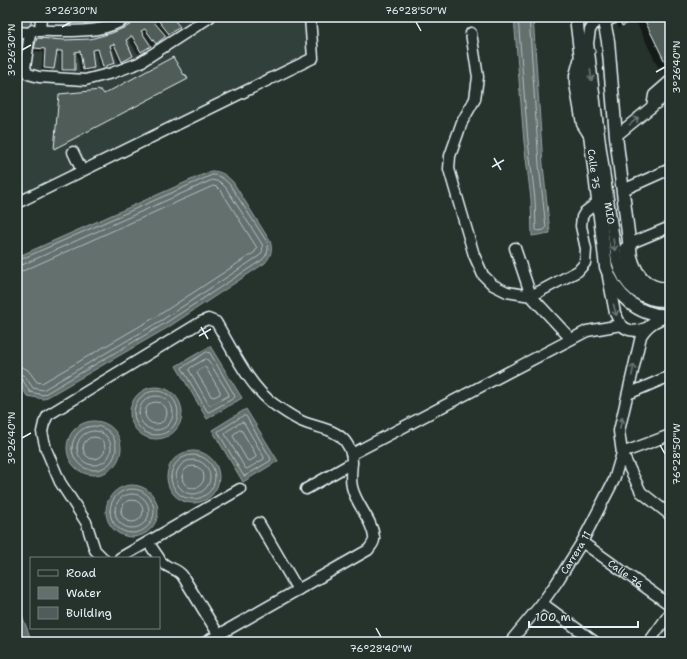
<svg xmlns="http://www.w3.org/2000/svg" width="687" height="659" font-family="'Shantell Sans',sans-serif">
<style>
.built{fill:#333f3a}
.water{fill:#636f6d;stroke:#98a3a5}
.shadow{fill:#0007}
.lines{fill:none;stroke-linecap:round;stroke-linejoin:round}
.shore{stroke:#b3bdc0;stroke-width:1}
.building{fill:#505c59;stroke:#e8f1f8}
.minor-casing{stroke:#e8f1f8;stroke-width:13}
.major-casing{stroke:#e8f1f8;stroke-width:15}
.minor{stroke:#26332d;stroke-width:10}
.major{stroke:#26332d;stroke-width:12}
.oneway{stroke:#6a7674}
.ticks{fill:none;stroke:#e8f1f8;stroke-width:1.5}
.labels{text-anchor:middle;stroke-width:3;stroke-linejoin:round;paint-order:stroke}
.street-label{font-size:10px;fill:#e8f1f8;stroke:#26332d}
.neatline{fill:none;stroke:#e8f1f8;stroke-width:1.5}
.ticks-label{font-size:10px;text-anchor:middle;fill:#e8f1f8}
</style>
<rect width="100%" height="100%" fill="#26332d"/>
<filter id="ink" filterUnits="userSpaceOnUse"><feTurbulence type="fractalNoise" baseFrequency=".025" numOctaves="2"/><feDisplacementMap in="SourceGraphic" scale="8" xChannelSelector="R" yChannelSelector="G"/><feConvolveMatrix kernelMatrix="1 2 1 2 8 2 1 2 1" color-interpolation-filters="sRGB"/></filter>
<g filter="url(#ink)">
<path class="built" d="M 17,17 L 310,17 L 313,58 L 17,203 Z"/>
<path class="water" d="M 514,17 L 533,17 L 543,165 L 550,233 L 532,236 L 531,199 L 524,142 Z
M 211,171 C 221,171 226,175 233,182 L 270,241 C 273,250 271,256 265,263 L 167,328 L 44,399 L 27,396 L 17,379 L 17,257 Z
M 210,346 L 242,398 L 207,419 L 176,366 Z
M130 413a26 26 0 1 1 52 0a26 26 0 1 1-52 0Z
M 246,409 L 278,461 L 243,482 L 212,430 Z
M67 448a27 27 0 1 1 54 0a27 27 0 1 1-54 0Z
M167 477a26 26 0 1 1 52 0a26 26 0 1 1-52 0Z
M106 511a26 26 0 1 1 52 0a26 26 0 1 1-52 0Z
M 17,596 L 20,610 L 32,642 L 17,642 Z"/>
<path class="shadow" d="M 49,17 L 110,17 L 85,25 L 49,21 Z
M 143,17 L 171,17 L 176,29 L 166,36 L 165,35 L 152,46 L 140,28 L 147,49 L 138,54 L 128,38 L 125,41 L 132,56 L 119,64 L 112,46 L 109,47 L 113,63 L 111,66 L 100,69 L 95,51 L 91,52 L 93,68 L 90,71 L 80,72 L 77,53 L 74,54 L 74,70 L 71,73 L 60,72 L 60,54 L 55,54 L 53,68 L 50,71 L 41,71 L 43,52 L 32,51 L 34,42 L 37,39 L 64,41 L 90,40 L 113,34 L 128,27 Z
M 614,17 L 622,17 L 625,23 L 619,28 Z
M 638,17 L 670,17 L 670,62 L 658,67 L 635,19 Z
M 183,77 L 186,80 L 54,149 L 58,96 L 59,95 L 104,96 Z"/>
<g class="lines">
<path class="shore" d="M 518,17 L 528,141 L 535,199 L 536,230 L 538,231 L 544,230 L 546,228 L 539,165 L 529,17
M 17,261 L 212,175 C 220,175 224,179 230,185 L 267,242 C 269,250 268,254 262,260 L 164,324 L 43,395 L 30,392 L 22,379 L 17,378
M 17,266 L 22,265 L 212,180 L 220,182 L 226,188 L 262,244 C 263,249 263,252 259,256 L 162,320 L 43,390 L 33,388 L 25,376 L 17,373
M 17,272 L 25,270 L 213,186 L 217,187 L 222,192 L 257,248 L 255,252 L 159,315 L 42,383 L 37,382 L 28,370 L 22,367 L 17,367
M 207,352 L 210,353 L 235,396 L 234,398 L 209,412 L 207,411 L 182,368 Z
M 206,359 L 208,360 L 229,394 L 228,396 L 211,405 L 209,405 L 189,370 L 190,368 Z
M 204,367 L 206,368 L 220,391 L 220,394 L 214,397 L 211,396 L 197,373 L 198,371 Z
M134 413a22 22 0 1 1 44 0a22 22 0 1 1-44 0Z
M139 413a17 17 0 1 1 34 0a17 17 0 1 1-34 0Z
M145 413a11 11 0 1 1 22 0a11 11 0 1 1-22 0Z
M 243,416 L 246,416 L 271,459 L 270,461 L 245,476 L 243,475 L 218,432 Z
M 242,422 L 244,423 L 264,457 L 264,459 L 247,469 L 245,468 L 225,434 L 226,432 Z
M72 448a22 22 0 1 1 44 0a22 22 0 1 1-44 0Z
M 240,430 L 242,431 L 256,455 L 256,457 L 250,461 L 247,460 L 233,436 L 234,434 Z
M77 448a17 17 0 1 1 34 0a17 17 0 1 1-34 0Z
M83 448a11 11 0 1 1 22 0a11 11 0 1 1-22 0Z
M171 477a22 22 0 1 1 44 0a22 22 0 1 1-44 0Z
M176 477a17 17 0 1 1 34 0a17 17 0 1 1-34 0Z
M182 477a11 11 0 1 1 22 0a11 11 0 1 1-22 0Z
M110 511a22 22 0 1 1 44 0a22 22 0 1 1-44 0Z
M115 511a17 17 0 1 1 34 0a17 17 0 1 1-34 0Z
M121 511a11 11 0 1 1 22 0a11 11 0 1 1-22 0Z"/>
</g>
<path class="building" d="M 17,17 L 32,17 L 30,28 L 17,27 Z
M 51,17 L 107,17 L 88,22 L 51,18 Z
M 142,17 L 172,17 L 180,27 L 169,34 L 158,20 L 154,22 L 166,36 L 156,44 L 145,29 L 141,31 L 151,46 L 141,52 L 132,36 L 126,40 L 133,56 L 122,62 L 114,44 L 110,45 L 115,63 L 103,67 L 98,49 L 92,50 L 94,68 L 83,70 L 80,51 L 75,52 L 75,70 L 62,70 L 62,51 L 57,51 L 54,69 L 44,68 L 45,49 L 34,48 L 37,38 L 64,40 L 90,39 L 112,33 L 128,26 Z
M 618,17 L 623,17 L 626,24 L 622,26 Z
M 643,17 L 670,17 L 670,59 L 665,62 Z
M 173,57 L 184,75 L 185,74 L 188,79 L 54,149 L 59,94 L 101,90 L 104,94 Z"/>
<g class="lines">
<g class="minor-casing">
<g id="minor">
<path d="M 128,17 C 108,31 85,31 62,31 C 52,31 43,31 33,30 L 30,33 L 25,68 L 28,74 L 39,77 L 85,80 L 112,73 L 139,63 L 210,17"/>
<path d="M 587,17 C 597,23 606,22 616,17"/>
<path id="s1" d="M 598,17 L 590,30 L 588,43 L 600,143 L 617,261 C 624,288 642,303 670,301"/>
<path d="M 40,31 L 41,17"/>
<path d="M 17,32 L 30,33"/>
<path d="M 471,33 L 478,77 L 475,99 L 462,122 L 450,156 L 449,169 L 474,255 L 483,275 L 493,285 L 507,292 L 531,296 L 578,271 L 585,263 L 586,249 L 581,226 L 582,217 L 585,212 L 598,202"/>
<path d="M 580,57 L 575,75 L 575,84 L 582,124 L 589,135"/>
<path d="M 652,107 L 654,95 L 670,81"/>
<path d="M 616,136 L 670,92"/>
<path d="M 73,152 L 82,171"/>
<path d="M 623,190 L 670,169"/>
<path d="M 17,203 L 313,58 L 310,17"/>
<path d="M 629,244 L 670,227"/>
<path d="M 515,248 L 531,296 L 571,339"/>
<path d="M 625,248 C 627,268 630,290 654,294 C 660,294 664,295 670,294"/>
<path d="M 608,277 L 615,313 L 621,325"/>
<path d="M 669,316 C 657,320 648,324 641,336 L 619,431 L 622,453 L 641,492 L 670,515"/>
<path d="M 628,394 L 670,376"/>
<path d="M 622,453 L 670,435"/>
<path d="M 352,454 L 587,331 L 621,325 C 629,332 636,332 646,328"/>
<path d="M 306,489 L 352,463"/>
<path d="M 259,523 L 298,590"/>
<path d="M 148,542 L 159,558"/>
<path id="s2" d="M 582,542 L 670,605"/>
<path d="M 103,558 L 95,550 L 86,522 L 60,482 L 46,449 L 42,432 L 44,423 L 48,415 L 201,322 L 208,319 L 216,322 C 232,349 250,388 275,405 C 284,411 292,417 301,421 C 316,428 334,428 345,441 C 358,458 348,469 352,487 C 356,505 372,519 374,537 C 375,542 371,546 368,550 L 206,642"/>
<path d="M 120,558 L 240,489"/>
<path d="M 159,559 C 166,569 175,567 182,575 L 223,642"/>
<path d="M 542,603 L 595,642"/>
<path id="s3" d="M 510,642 L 542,603 L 557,582 L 582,542 L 614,480 L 622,453"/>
<path d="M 649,642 L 670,613"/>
</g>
</g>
<g class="major-casing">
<g id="major">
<path id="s4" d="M 576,17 L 606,267 C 615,295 639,318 670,315"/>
<path d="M 603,17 L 608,41 L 616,136 L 631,257 C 636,276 649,291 670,288"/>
</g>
</g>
<use href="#minor" class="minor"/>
<use href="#major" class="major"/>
</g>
<defs><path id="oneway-shaft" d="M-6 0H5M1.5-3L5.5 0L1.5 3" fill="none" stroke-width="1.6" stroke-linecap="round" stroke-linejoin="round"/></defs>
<g class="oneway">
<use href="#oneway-shaft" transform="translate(591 75) rotate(83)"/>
<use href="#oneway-shaft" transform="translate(634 121) rotate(-39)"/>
<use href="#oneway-shaft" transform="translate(614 245) rotate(82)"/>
<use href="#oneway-shaft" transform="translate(615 310) rotate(75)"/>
<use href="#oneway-shaft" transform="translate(633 370) rotate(-78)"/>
<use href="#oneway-shaft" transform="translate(621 423) rotate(-77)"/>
</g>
</g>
<path class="ticks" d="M 416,22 L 421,31M 62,27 L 71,22M 22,50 L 31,45M 656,72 L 665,67M 494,158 L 501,170M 492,167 L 504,160M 201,327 L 208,339M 199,336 L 211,329M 22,438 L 31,433M 660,445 L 665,454M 376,628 L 381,637"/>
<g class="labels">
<g class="street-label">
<text dy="4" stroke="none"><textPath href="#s4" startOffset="153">Calle 75</textPath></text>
<text dy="4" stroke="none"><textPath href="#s1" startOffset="200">MIO</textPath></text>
<text dy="4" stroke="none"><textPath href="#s3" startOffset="111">Carrera 11</textPath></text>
<text dy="4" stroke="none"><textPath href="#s2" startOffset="54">Calle 76</textPath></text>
</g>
</g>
<rect width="687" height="659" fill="none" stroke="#26332d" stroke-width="44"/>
<rect x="30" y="557" width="130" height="72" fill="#26332d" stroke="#747f7e"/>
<rect x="38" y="570" width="20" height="6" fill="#26332d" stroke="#747f7e"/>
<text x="66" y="577" font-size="12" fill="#e8f1f8">Road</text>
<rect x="38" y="587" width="20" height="12" fill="#636f6d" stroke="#747f7e"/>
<text x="66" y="597" font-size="12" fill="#e8f1f8">Water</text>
<rect x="38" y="607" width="20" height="12" fill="#505c59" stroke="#747f7e"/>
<text x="66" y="617" font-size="12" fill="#e8f1f8">Building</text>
<path d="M529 621v6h109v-6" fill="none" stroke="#e8f1f8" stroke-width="2"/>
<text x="535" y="621" font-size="12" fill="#e8f1f8" stroke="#26332d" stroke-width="3" paint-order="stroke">100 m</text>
<rect x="22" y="22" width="643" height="615" class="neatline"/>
<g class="ticks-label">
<text x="71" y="14">3°26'30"N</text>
<text x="416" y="14">76°28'50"W</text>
<text transform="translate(11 50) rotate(-90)" y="4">3°26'30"N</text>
<text transform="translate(676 67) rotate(-90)" y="4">3°26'40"N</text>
<text transform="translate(11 438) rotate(-90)" y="4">3°26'40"N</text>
<text transform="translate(676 454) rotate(-90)" y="4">76°28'50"W</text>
<text x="381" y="652">76°28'40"W</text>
</g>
</svg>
